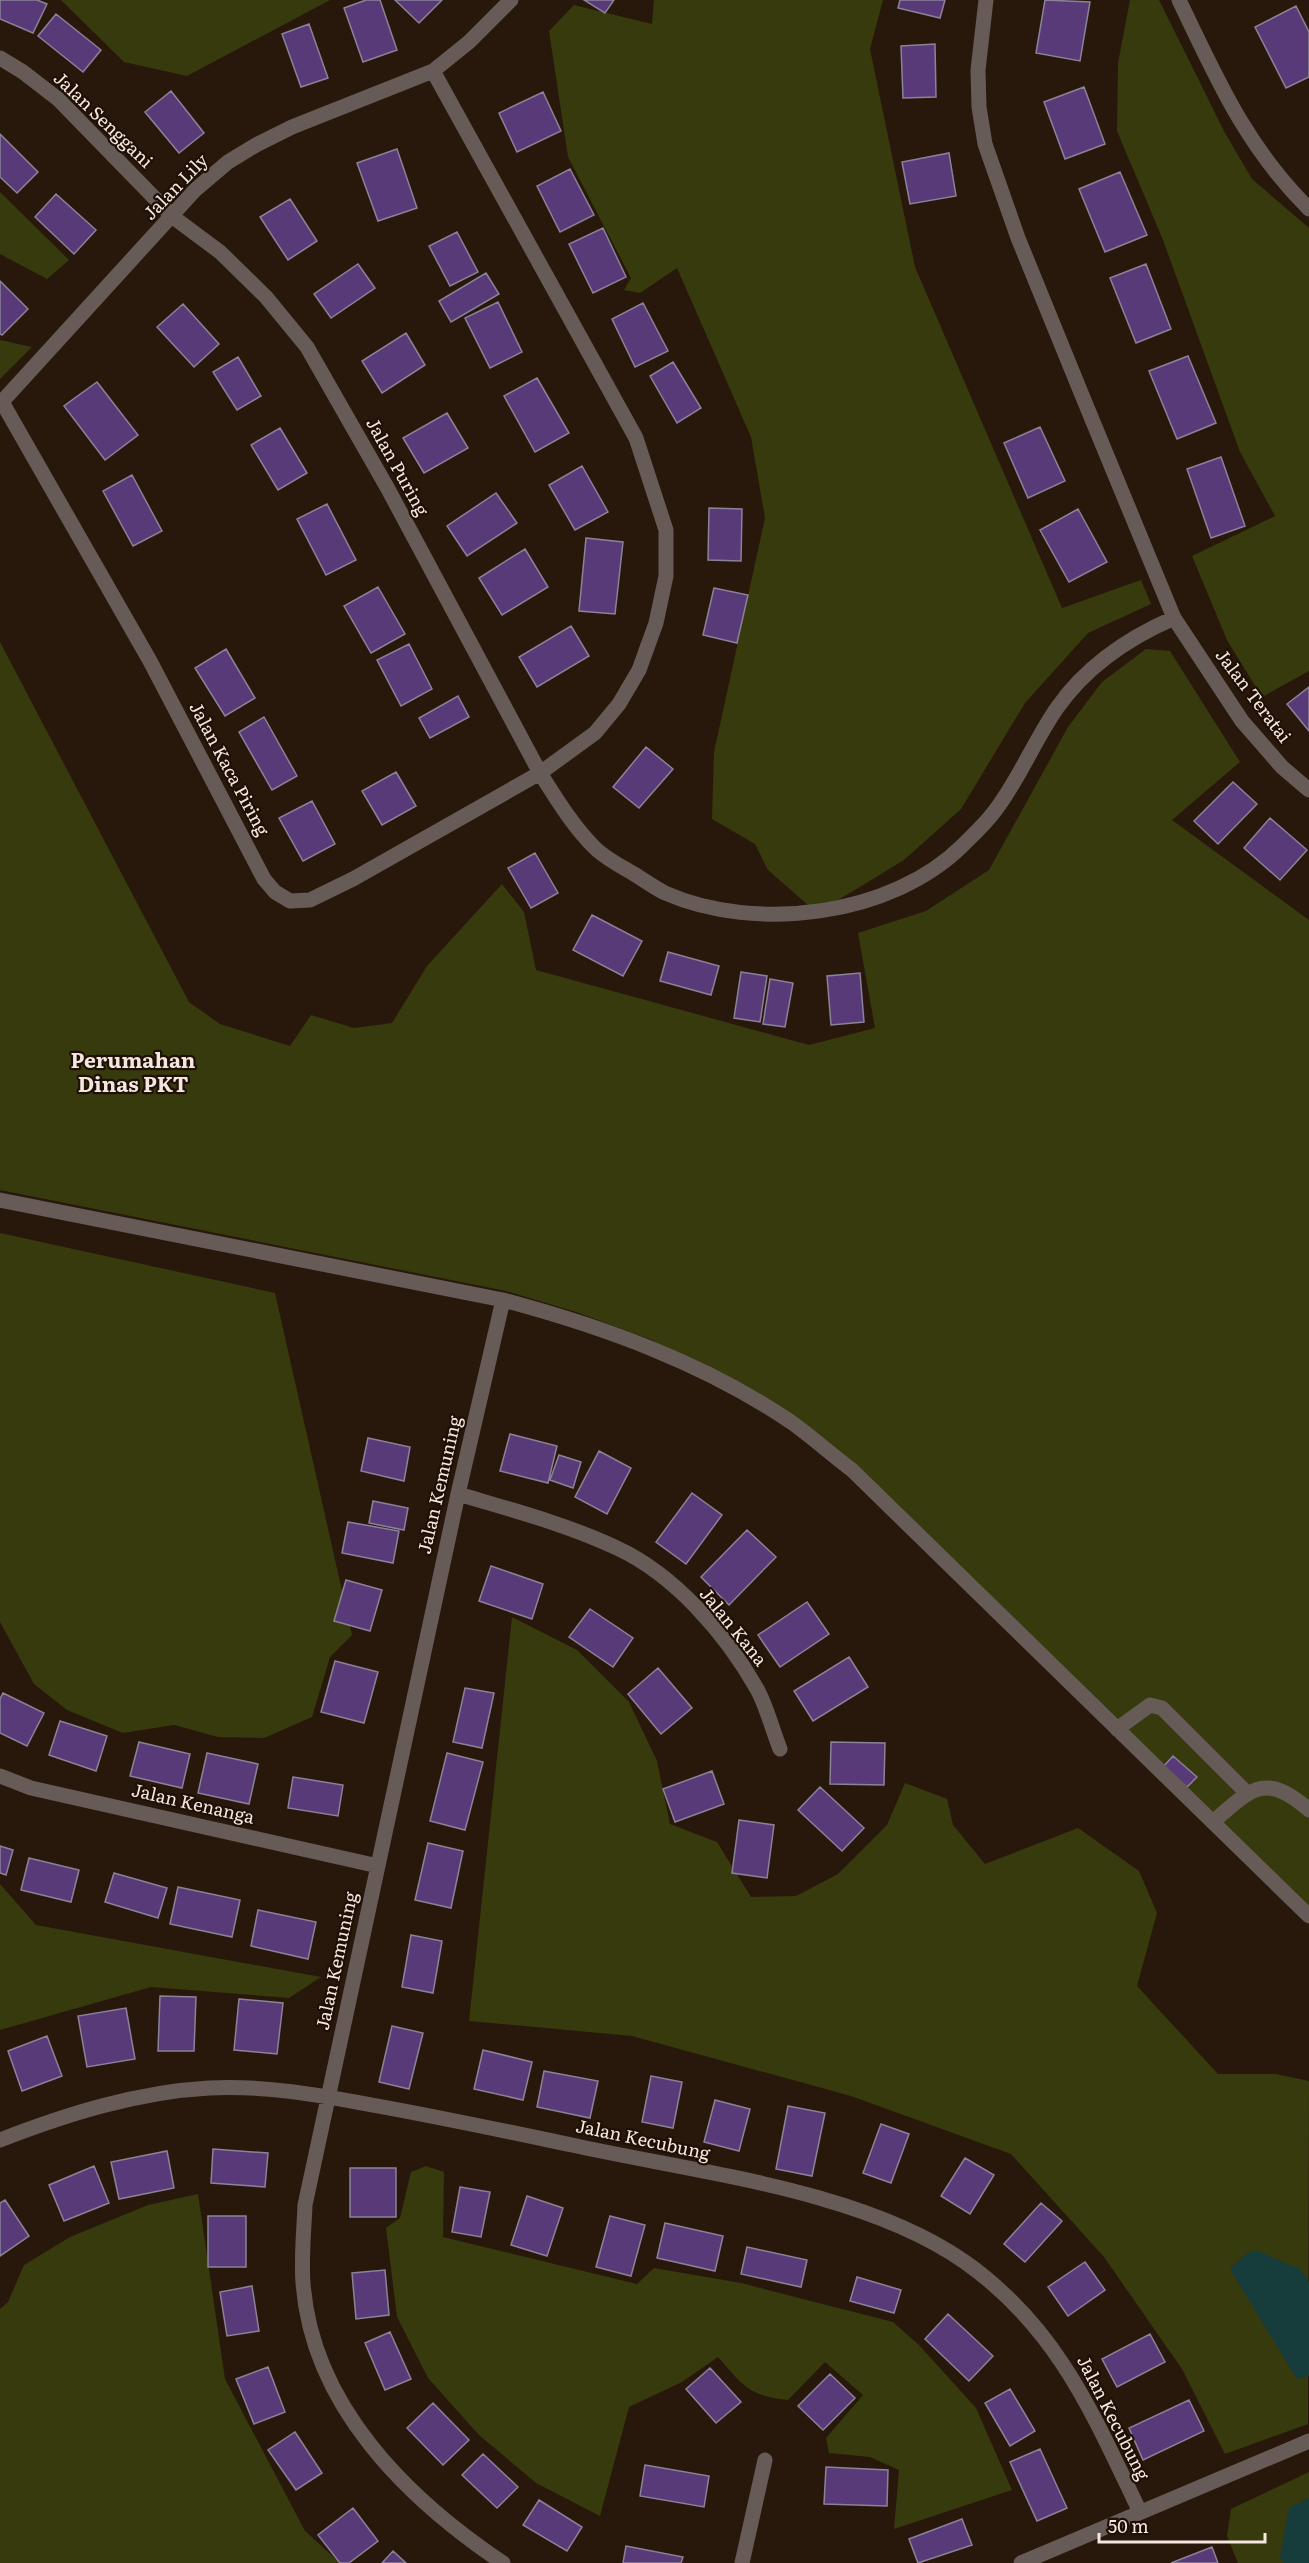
<svg xmlns="http://www.w3.org/2000/svg" width="1309" height="2563" font-family="Literata,serif">
<style>
.green{fill:#373a0c}
.water{fill:#163c3c}
.building{fill:#593a79;stroke:#8b8298;stroke-width:1.5}
.lines{fill:none;stroke-linecap:round;stroke-linejoin:round}
.minor{stroke:#665b57;stroke-width:15}
.labels{text-anchor:middle;stroke-width:4.5;stroke-linejoin:round;paint-order:stroke}
.street-label{font-size:18px;fill:#f3e7df;stroke:#1f0f04}
.quarter-label{font-size:21px;font-weight:bold;fill:#f3e7df;stroke:#1f0f04}
</style>
<rect width="100%" height="100%" fill="#28180c"/>
<path class="green" d="M 61,0 L 330,0 L 187,76 L 124,62 Z
M 654,0 L 883,0 L 870,49 L 915,267 L 1062,608 L 1141,580 L 1151,604 L 1088,633 L 1025,703 L 961,809 L 904,860 L 817,913 L 768,870 L 755,844 L 712,819 L 714,752 L 765,518 L 751,437 L 677,268 L 640,293 L 624,290 L 631,278 L 568,157 L 549,31 L 574,5 L 652,24 Z
M 1130,0 L 1159,0 L 1225,133 L 1252,179 L 1309,228 L 1309,671 L 1262,697 L 1227,640 L 1192,556 L 1275,516 L 1240,452 L 1163,240 L 1117,131 L 1118,63 Z
M 0,192 L 69,260 L 47,279 L 0,254 Z
M 0,340 L 32,347 L 0,379 Z
M 0,642 L 189,1002 L 220,1024 L 290,1046 L 311,1015 L 354,1028 L 392,1023 L 427,966 L 502,884 L 524,912 L 536,970 L 809,1045 L 875,1028 L 858,933 L 926,911 L 989,870 L 1068,727 L 1102,682 L 1146,649 L 1170,651 L 1240,762 L 1172,820 L 1309,920 L 1309,1908 L 794,1420 L 652,1340 L 576,1312 L 506,1291 L 0,1190 Z
M 0,1233 L 275,1293 L 352,1635 L 330,1657 L 312,1717 L 264,1738 L 218,1737 L 174,1725 L 123,1733 L 67,1710 L 34,1684 L 0,1622 Z
M 512,1617 L 577,1650 L 629,1702 L 657,1761 L 670,1824 L 717,1842 L 751,1897 L 796,1896 L 838,1874 L 887,1825 L 905,1783 L 947,1799 L 953,1825 L 985,1864 L 1078,1828 L 1139,1871 L 1157,1913 L 1137,1986 L 1218,2074 L 1276,2074 L 1309,2081 L 1308,2424 L 1225,2454 L 1182,2369 L 1104,2257 L 1011,2154 L 851,2096 L 632,2036 L 469,2021 Z
M 0,1884 L 36,1925 L 321,1977 L 289,1998 L 151,1987 L 0,2030 Z
M 426,2166 L 444,2172 L 443,2237 L 637,2284 L 654,2268 L 741,2283 L 893,2322 L 919,2345 L 976,2408 L 1012,2490 L 894,2529 L 899,2470 L 870,2457 L 829,2453 L 826,2438 L 863,2395 L 825,2362 L 788,2400 C 748,2396 743,2385 718,2357 L 682,2382 L 629,2407 L 600,2516 L 536,2483 L 479,2435 L 428,2378 L 397,2317 L 386,2228 L 400,2218 L 411,2172 Z
M 198,2194 L 225,2379 L 305,2531 L 340,2563 L 0,2563 L 0,2309 L 8,2302 L 24,2265 L 70,2237 L 148,2205 Z
M 1309,2472 L 1309,2563 L 1238,2563 L 1227,2536 L 1231,2509 Z"/>
<path class="water" d="M 1256,2250 L 1301,2270 L 1309,2282 L 1309,2376 L 1297,2379 L 1230,2269 L 1246,2254 Z
M 1309,2498 L 1309,2563 L 1283,2563 L 1280,2557 L 1289,2508 Z"/>
<path class="building" d="M 0,0 L 37,0 L 47,4 L 33,33 L 0,19 Z
M 366,0 L 380,0 L 397,50 L 363,62 L 344,8 Z
M 395,0 L 442,0 L 419,23 Z
M 584,0 L 614,0 L 605,13 Z
M 900,0 L 945,0 L 940,18 L 898,8 Z
M 1045,0 L 1090,2 L 1080,61 L 1036,53 Z
M 1296,6 L 1309,32 L 1309,77 L 1286,88 L 1255,27 Z
M 56,14 L 101,50 L 83,72 L 38,36 Z
M 309,24 L 328,78 L 301,87 L 282,34 Z
M 935,44 L 936,97 L 903,98 L 901,46 Z
M 1084,87 L 1105,144 L 1065,159 L 1044,102 Z
M 171,91 L 204,133 L 179,153 L 145,112 Z
M 543,92 L 561,131 L 517,152 L 499,113 Z
M 0,134 L 38,172 L 17,193 L 0,177 Z
M 397,149 L 417,208 L 378,221 L 357,163 Z
M 949,153 L 956,196 L 910,204 L 902,162 Z
M 570,169 L 594,215 L 560,232 L 537,186 Z
M 1120,172 L 1147,235 L 1105,252 L 1079,189 Z
M 56,194 L 96,230 L 74,254 L 35,217 Z
M 290,199 L 317,241 L 288,260 L 260,217 Z
M 603,228 L 626,277 L 593,293 L 569,244 Z
M 457,232 L 478,272 L 450,286 L 429,246 Z
M 358,264 L 375,288 L 331,318 L 314,294 Z
M 1146,264 L 1171,329 L 1136,343 L 1110,278 Z
M 486,273 L 499,294 L 451,322 L 439,301 Z
M 0,281 L 28,309 L 2,335 L 0,334 Z
M 498,302 L 522,352 L 490,368 L 465,318 Z
M 643,303 L 668,351 L 635,367 L 612,319 Z
M 183,304 L 219,344 L 194,367 L 157,327 Z
M 406,333 L 425,365 L 382,393 L 362,361 Z
M 1188,356 L 1216,423 L 1177,439 L 1149,371 Z
M 238,357 L 261,396 L 237,410 L 213,372 Z
M 673,362 L 701,408 L 677,423 L 650,376 Z
M 537,378 L 569,433 L 535,452 L 504,396 Z
M 97,382 L 138,435 L 105,460 L 64,406 Z
M 447,413 L 468,448 L 424,473 L 403,438 Z
M 1040,427 L 1065,481 L 1028,498 L 1004,443 Z
M 280,428 L 307,473 L 278,490 L 251,445 Z
M 1221,457 L 1245,526 L 1211,538 L 1187,469 Z
M 582,466 L 608,512 L 575,530 L 549,485 Z
M 132,475 L 162,531 L 133,546 L 103,491 Z
M 496,493 L 517,523 L 467,556 L 447,526 Z
M 327,504 L 356,560 L 326,575 L 297,519 Z
M 709,508 L 742,509 L 741,561 L 708,560 Z
M 1078,509 L 1107,562 L 1069,582 L 1040,530 Z
M 586,538 L 623,542 L 615,614 L 579,611 Z
M 525,549 L 548,587 L 502,615 L 479,578 Z
M 378,587 L 405,634 L 371,653 L 344,606 Z
M 714,588 L 748,595 L 737,643 L 703,635 Z
M 571,626 L 589,656 L 537,687 L 519,657 Z
M 409,644 L 432,689 L 401,706 L 377,660 Z
M 226,649 L 255,698 L 225,716 L 195,668 Z
M 1309,687 L 1309,731 L 1287,704 Z
M 458,696 L 469,717 L 430,738 L 419,718 Z
M 264,717 L 297,776 L 272,790 L 239,732 Z
M 646,747 L 673,769 L 639,808 L 613,787 Z
M 396,772 L 416,806 L 382,825 L 362,791 Z
M 1233,782 L 1257,804 L 1218,844 L 1194,821 Z
M 312,801 L 335,844 L 303,861 L 279,818 Z
M 1270,818 L 1307,850 L 1280,880 L 1244,848 Z
M 535,853 L 558,893 L 531,908 L 508,868 Z
M 592,915 L 642,941 L 623,976 L 573,950 Z
M 668,952 L 719,966 L 711,995 L 660,981 Z
M 741,972 L 767,976 L 760,1022 L 734,1018 Z
M 860,973 L 864,1022 L 831,1025 L 827,976 Z
M 770,979 L 793,983 L 785,1027 L 763,1024 Z
M 510,1434 L 557,1446 L 548,1483 L 500,1471 Z
M 368,1438 L 410,1447 L 404,1481 L 361,1471 Z
M 599,1451 L 631,1468 L 607,1514 L 575,1497 Z
M 559,1455 L 581,1462 L 573,1488 L 550,1480 Z
M 692,1493 L 722,1515 L 686,1564 L 656,1542 Z
M 373,1501 L 408,1508 L 404,1530 L 369,1523 Z
M 348,1522 L 399,1531 L 393,1563 L 342,1553 Z
M 747,1530 L 776,1557 L 729,1605 L 701,1577 Z
M 491,1566 L 543,1584 L 532,1619 L 479,1601 Z
M 346,1580 L 382,1590 L 370,1631 L 334,1621 Z
M 807,1602 L 829,1634 L 780,1667 L 758,1635 Z
M 590,1609 L 633,1638 L 613,1667 L 569,1637 Z
M 849,1657 L 868,1687 L 813,1721 L 794,1691 Z
M 335,1661 L 378,1672 L 364,1723 L 321,1712 Z
M 658,1668 L 692,1708 L 661,1734 L 628,1694 Z
M 465,1688 L 494,1693 L 482,1748 L 453,1742 Z
M 3,1693 L 44,1713 L 27,1746 L 0,1733 L 0,1699 Z
M 60,1721 L 107,1736 L 96,1771 L 49,1755 Z
M 139,1742 L 190,1754 L 182,1788 L 130,1776 Z
M 831,1742 L 885,1743 L 884,1785 L 830,1784 Z
M 207,1753 L 258,1764 L 249,1804 L 198,1793 Z
M 447,1753 L 483,1762 L 465,1830 L 430,1821 Z
M 1173,1756 L 1197,1777 L 1187,1787 L 1163,1767 Z
M 712,1771 L 724,1804 L 675,1822 L 663,1789 Z
M 293,1777 L 343,1785 L 338,1816 L 288,1808 Z
M 820,1787 L 864,1828 L 842,1851 L 798,1810 Z
M 739,1820 L 774,1825 L 767,1878 L 732,1873 Z
M 428,1843 L 463,1851 L 451,1908 L 415,1900 Z
M 0,1846 L 13,1850 L 6,1875 L 0,1873 Z
M 29,1858 L 79,1870 L 71,1902 L 21,1890 Z
M 114,1873 L 167,1888 L 158,1918 L 105,1902 Z
M 178,1887 L 240,1900 L 232,1937 L 170,1924 Z
M 258,1910 L 316,1922 L 308,1959 L 251,1946 Z
M 411,1935 L 442,1941 L 433,1993 L 402,1987 Z
M 160,1996 L 196,1997 L 194,2051 L 158,2051 Z
M 239,1999 L 283,2003 L 277,2054 L 234,2050 Z
M 126,2008 L 135,2059 L 87,2067 L 78,2016 Z
M 392,2026 L 423,2033 L 409,2089 L 379,2082 Z
M 47,2036 L 62,2076 L 22,2091 L 8,2051 Z
M 483,2050 L 532,2062 L 523,2100 L 474,2089 Z
M 544,2071 L 598,2081 L 590,2118 L 537,2107 Z
M 651,2076 L 682,2082 L 673,2128 L 642,2122 Z
M 715,2100 L 750,2109 L 739,2151 L 704,2142 Z
M 788,2106 L 825,2113 L 812,2176 L 776,2169 Z
M 881,2124 L 909,2134 L 891,2183 L 863,2173 Z
M 213,2149 L 268,2153 L 265,2187 L 211,2183 Z
M 167,2151 L 174,2188 L 119,2199 L 111,2162 Z
M 965,2158 L 994,2175 L 970,2214 L 941,2196 Z
M 94,2166 L 109,2203 L 64,2221 L 49,2185 Z
M 350,2168 L 396,2168 L 396,2217 L 350,2217 Z
M 460,2187 L 490,2192 L 481,2237 L 452,2232 Z
M 527,2196 L 563,2208 L 547,2256 L 511,2245 Z
M 5,2200 L 29,2236 L 0,2256 L 0,2203 Z
M 1041,2203 L 1062,2221 L 1025,2262 L 1004,2244 Z
M 208,2216 L 246,2216 L 246,2267 L 208,2267 Z
M 610,2216 L 645,2225 L 631,2276 L 596,2267 Z
M 665,2223 L 723,2236 L 715,2271 L 657,2258 Z
M 747,2247 L 807,2260 L 801,2287 L 741,2274 Z
M 1085,2262 L 1105,2290 L 1068,2316 L 1048,2287 Z
M 385,2270 L 389,2315 L 356,2319 L 352,2273 Z
M 857,2277 L 901,2290 L 894,2313 L 850,2301 Z
M 252,2286 L 259,2331 L 227,2336 L 220,2292 Z
M 948,2314 L 993,2356 L 969,2381 L 925,2339 Z
M 390,2332 L 411,2379 L 385,2390 L 365,2343 Z
M 1150,2334 L 1165,2362 L 1117,2387 L 1102,2359 Z
M 268,2367 L 285,2412 L 254,2424 L 236,2379 Z
M 710,2368 L 741,2402 L 716,2423 L 686,2389 Z
M 830,2374 L 855,2398 L 823,2430 L 798,2406 Z
M 1010,2389 L 1035,2431 L 1010,2446 L 985,2403 Z
M 1189,2400 L 1204,2431 L 1143,2460 L 1129,2428 Z
M 433,2403 L 469,2440 L 443,2465 L 407,2428 Z
M 295,2432 L 322,2473 L 296,2490 L 268,2450 Z
M 1040,2449 L 1067,2508 L 1037,2521 L 1010,2462 Z
M 483,2454 L 518,2487 L 497,2508 L 462,2475 Z
M 645,2465 L 709,2476 L 704,2507 L 640,2496 Z
M 826,2467 L 888,2470 L 887,2506 L 824,2504 Z
M 539,2500 L 582,2527 L 567,2551 L 523,2525 Z
M 353,2508 L 378,2541 L 349,2563 L 340,2563 L 318,2535 Z
M 962,2519 L 972,2545 L 918,2563 L 909,2539 Z
M 626,2546 L 683,2557 L 681,2563 L 623,2563 Z
M 1212,2547 L 1218,2563 L 1171,2563 Z
M 393,2551 L 406,2563 L 382,2563 Z"/>
<g class="lines">
<path class="minor" d="M 986,0 L 978,70 L 979,107 L 985,144 L 1018,238 L 1084,400 L 1174,618 L 1242,721 L 1282,767 L 1309,790
M 1179,0 C 1217,79 1245,145 1309,209
M 0,58 L 23,72 L 58,99 L 173,217 L 220,252 L 266,297 L 307,347 L 388,489 L 540,773 C 556,798 572,825 593,846 C 604,858 621,866 634,874 C 644,880 655,888 665,893 C 756,933 892,916 963,845 C 973,835 985,824 994,812 C 1019,780 1034,741 1057,708 C 1087,665 1128,638 1174,618
M 2,402 L 150,661 L 264,879 L 275,892 L 290,901 L 310,900 L 353,879 L 540,773 L 595,733 L 619,704 L 639,670 L 656,623 L 666,576 L 666,530 L 636,438 L 433,71
M 0,404 L 195,190 L 228,162 L 256,145 L 292,127 L 433,71 L 469,42 L 511,0
M 0,1200 L 503,1300 C 604,1327 704,1363 791,1422 C 812,1437 832,1455 852,1470 L 1309,1916
M 503,1300 L 458,1494 L 305,2205 C 304,2231 301,2257 303,2283 C 312,2405 406,2498 503,2563
M 458,1494 C 512,1510 566,1524 617,1548 C 675,1575 726,1634 757,1689 C 767,1707 772,1729 780,1749
M 1117,1729 L 1150,1705 L 1162,1708 L 1247,1793
M 0,1776 L 31,1788 L 378,1866
M 1213,1822 C 1251,1789 1265,1771 1309,1810
M 0,2140 C 67,2114 137,2092 209,2088 C 264,2085 319,2095 372,2105 C 439,2117 505,2131 572,2145 C 694,2172 863,2190 965,2262 C 1058,2328 1093,2414 1140,2512
M 742,2563 L 765,2460
M 1021,2563 L 1309,2441"/>
</g>
<g class="labels">
<g class="street-label">
<text transform="translate(103 120) rotate(44)" y="6">Jalan Senggani</text>
<text transform="translate(176 187) rotate(-46)" y="6">Jalan Lily</text>
<text transform="translate(397 467) rotate(61)" y="6">Jalan Puring</text>
<text transform="translate(1253 696) rotate(53)" y="6">Jalan Teratai</text>
<text transform="translate(229 769) rotate(62)" y="6">Jalan Kaca Piring</text>
<text transform="translate(440 1485) rotate(-77)" y="6">Jalan Kemuning</text>
<text transform="translate(733 1627) rotate(51)" y="6">Jalan Kana</text>
<text transform="translate(193 1804) rotate(13)" y="6">Jalan Kenanga</text>
<text transform="translate(337 1961) rotate(-78)" y="6">Jalan Kemuning</text>
<text transform="translate(643 2140) rotate(12)" y="6">Jalan Kecubung</text>
<text transform="translate(1113 2418) rotate(63)" y="6">Jalan Kecubung</text>
</g>
<g class="quarter-label">
<text x="133" y="1068">Perumahan<tspan x="133" dy="24">Dinas PKT</tspan></text>
</g>
</g>
<path d="M1099 2533v9h166v-9" fill="none" stroke="#f3e7df" stroke-width="3"/>
<text x="1108" y="2533" font-size="18" fill="#f3e7df" stroke="#1f0f04" stroke-width="4.5" paint-order="stroke">50 m</text>
</svg>
